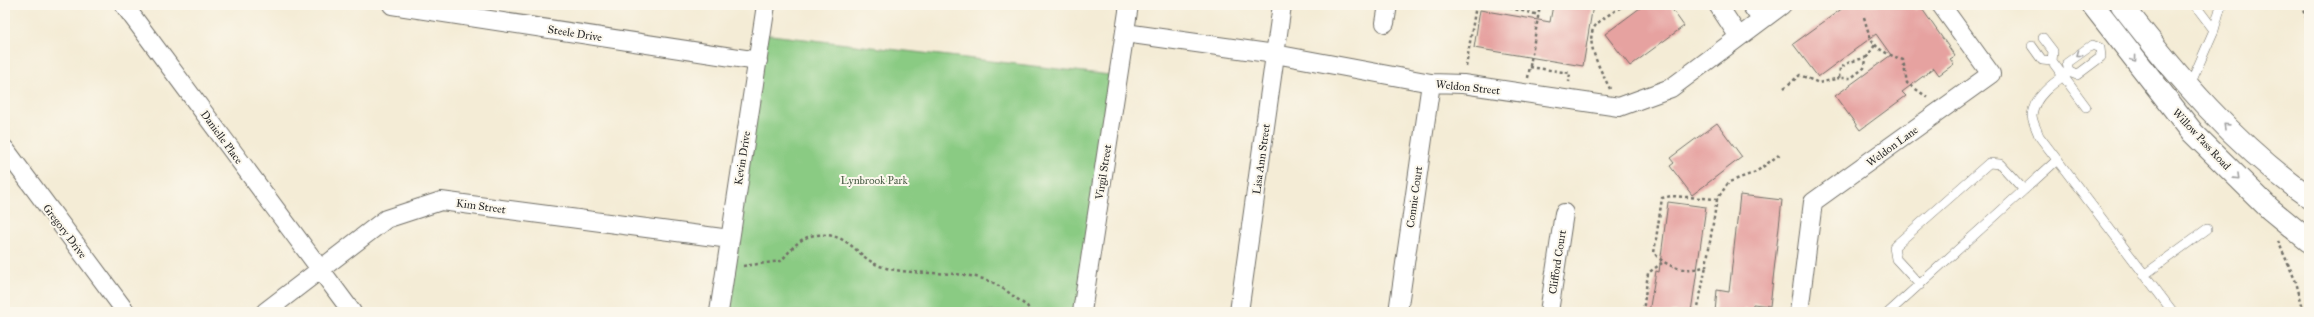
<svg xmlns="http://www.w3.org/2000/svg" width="2314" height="317" font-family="'IM FELL Great Primer',serif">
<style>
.green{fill:#8acb83;stroke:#5a7b57}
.building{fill:#e6a2a0}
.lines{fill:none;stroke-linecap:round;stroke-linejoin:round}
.lane-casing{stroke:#716f67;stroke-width:10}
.street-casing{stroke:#716f67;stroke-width:20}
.secondary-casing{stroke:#716f67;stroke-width:24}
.path{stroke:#716f67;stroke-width:2.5;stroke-dasharray:3 3;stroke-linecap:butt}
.lane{stroke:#fff;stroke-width:9}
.street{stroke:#fff;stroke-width:18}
.secondary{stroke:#fff;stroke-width:22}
.oneway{stroke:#a0a0a0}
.labels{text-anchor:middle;stroke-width:4;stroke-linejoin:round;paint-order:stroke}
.street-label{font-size:11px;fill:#2b2b2b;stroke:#fbf7ec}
.park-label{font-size:11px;fill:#485b45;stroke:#fbf7ec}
</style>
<rect width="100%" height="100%" fill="#fbf7ec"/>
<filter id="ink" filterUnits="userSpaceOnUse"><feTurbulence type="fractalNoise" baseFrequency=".025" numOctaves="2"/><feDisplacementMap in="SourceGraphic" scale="8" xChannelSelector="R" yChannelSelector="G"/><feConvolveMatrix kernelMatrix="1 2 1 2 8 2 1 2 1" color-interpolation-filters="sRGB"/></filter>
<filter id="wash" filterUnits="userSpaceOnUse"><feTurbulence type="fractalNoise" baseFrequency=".012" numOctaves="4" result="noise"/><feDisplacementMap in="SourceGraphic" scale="16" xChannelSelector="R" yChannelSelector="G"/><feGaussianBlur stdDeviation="0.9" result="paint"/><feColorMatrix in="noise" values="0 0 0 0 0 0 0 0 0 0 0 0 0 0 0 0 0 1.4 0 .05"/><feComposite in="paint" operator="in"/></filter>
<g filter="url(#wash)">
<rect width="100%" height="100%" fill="#f4ecd6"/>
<path class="green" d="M 762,34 L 1118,76 L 1082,312 L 719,312 Z"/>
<g id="blocks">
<path class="building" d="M 1553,5 L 1593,5 L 1583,66 L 1474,48 L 1480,10 L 1550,22 Z
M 1644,5 L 1669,5 L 1684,26 L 1630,66 L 1605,34 Z
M 1847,5 L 1911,5 L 1915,10 L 1920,6 L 1955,56 L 1950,59 L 1954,64 L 1939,75 L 1934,68 L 1902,92 L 1906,96 L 1860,130 L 1835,96 L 1891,55 L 1876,34 L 1818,77 L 1793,44 Z
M 1717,123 L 1742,157 L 1692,195 L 1670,166 L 1674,163 L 1670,158 Z
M 1740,195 L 1782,200 L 1770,306 L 1753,304 L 1752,310 L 1745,309 L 1744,312 L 1715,312 L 1717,290 L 1729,292 Z
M 1668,202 L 1706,207 L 1691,312 L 1649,312 L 1656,271 L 1659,272 Z"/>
</g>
</g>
<g filter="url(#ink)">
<use href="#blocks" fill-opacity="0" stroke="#716f67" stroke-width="1"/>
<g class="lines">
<g class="lane-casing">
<path id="lane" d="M 2195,5 L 2214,30
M 2043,38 L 2053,51 L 2052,61 L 2086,107
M 2032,46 L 2042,60 L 2052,61
M 2069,72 C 2055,82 2034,96 2032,115 C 2032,121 2037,130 2039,136 L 2173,312
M 2069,72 L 2067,63 L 2092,45 L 2100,48
M 2069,72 L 2077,75 L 2101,57 L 2100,48
M 2189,87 L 2214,30 L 2221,5
M 2144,275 L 2207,229
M 1920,285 L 1896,259 L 1894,247 L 1897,244 L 1989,163 L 2000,164 L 2024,190
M 1889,312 L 2056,161"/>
</g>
<g class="street-casing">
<path id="street" d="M 124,5 L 352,312
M 392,5 L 758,61
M 1718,5 L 1739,37
M 1751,5 L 1762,20
M 1385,23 L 1388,5
M 1125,33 L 1275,54 L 1431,83 L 1463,84 L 1619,107 L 1671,88 L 1782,5
M 5,149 L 126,312
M 265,312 L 386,219 L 441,201 L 730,239
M 719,312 L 766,5
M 1082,312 L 1129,5
M 1239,312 L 1282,5
M 1398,312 L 1431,83
M 1549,312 L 1564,213
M 1799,312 L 1813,202 L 1991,74 L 1941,5"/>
</g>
<g class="secondary-casing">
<path id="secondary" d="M 2093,5 L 2193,133 L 2270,209 L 2309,241
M 2122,5 C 2177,76 2235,145 2309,197"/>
</g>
<path class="path" d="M 1498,5 L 1539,15
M 2301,5 L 2309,25
M 1864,17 C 1872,47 1875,49 1903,60 L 1907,83 L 1930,99
M 1867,57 L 1850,62 L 1840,68 L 1839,78 L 1851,78 L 1864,68 L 1867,57 L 1875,45
M 1466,67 L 1476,5
M 1530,67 L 1570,73 L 1569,82
M 1528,78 L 1540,5
M 1784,88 L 1800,75 L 1819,83 L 1839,78
M 1610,89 C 1603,74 1582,40 1596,25 C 1603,17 1616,11 1624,5
M 1717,199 L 1706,266 C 1687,273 1668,269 1654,253 L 1662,198 L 1671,196 L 1717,199 L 1729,182 L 1756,172 L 1780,154
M 2278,241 L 2296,282 L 2304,312
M 743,266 L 781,261 C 792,249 799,237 816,235 C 850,232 856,257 880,266 C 914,278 956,268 989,281 C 1002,286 1015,298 1027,306 L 1031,312
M 1643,312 L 1648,273 L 1662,263
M 1697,312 L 1706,266"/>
<use href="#lane" class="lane"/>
<use href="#street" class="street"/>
<use href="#secondary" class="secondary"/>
</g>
<defs><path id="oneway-chevron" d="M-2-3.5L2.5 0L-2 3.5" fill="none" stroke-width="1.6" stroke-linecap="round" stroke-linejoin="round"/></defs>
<g class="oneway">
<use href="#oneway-chevron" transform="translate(2079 54) rotate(144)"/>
<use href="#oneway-chevron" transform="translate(2134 59) rotate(53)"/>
<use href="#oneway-chevron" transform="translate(2226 126) rotate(-136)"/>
<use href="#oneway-chevron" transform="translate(2237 177) rotate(44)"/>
</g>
</g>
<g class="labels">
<g class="street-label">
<text transform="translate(575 33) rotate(9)" y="4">Steele Drive</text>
<text transform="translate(1468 87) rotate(6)" y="4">Weldon Street</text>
<text transform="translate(222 137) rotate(54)" y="4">Danielle Place</text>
<text transform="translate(2202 139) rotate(47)" y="4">Willow Pass Road</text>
<text transform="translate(1892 146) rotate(-36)" y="4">Weldon Lane</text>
<text transform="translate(742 158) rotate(-81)" y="4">Kevin Drive</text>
<text transform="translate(1261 159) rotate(-82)" y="4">Lisa Ann Street</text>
<text transform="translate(1103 172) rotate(-81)" y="4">Virgil Street</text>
<text transform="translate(1414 197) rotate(-82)" y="4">Connie Court</text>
<text transform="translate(481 206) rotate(8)" y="4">Kim Street</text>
<text transform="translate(65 231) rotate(53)" y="4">Gregory Drive</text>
<text transform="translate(1557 262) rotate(-81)" y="4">Clifford Court</text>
</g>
<g class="park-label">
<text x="874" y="184">Lynbrook Park</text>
</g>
</g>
<rect width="2314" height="317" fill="none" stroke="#fbf7ec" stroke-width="20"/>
</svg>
